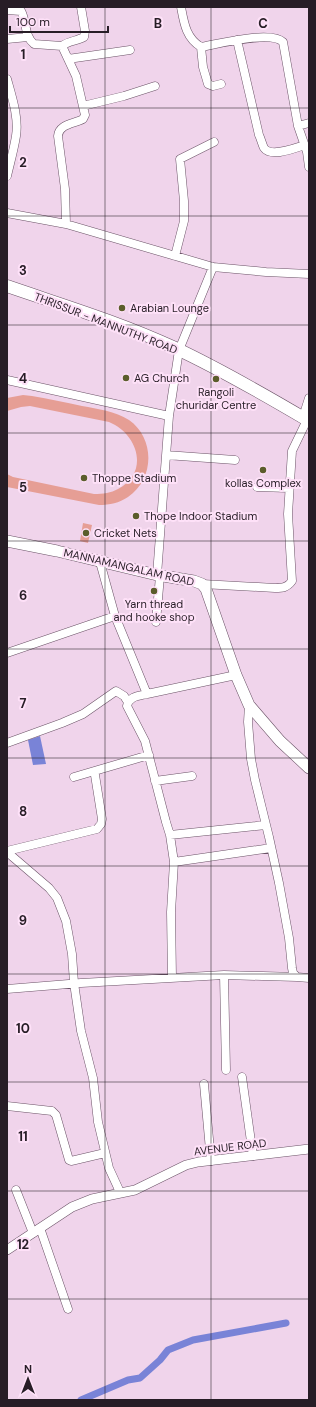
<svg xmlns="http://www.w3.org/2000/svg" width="316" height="1407" font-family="'DM Sans',sans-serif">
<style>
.green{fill:#e69e95}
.water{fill:#7983d7}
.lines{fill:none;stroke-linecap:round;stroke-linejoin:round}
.canal{stroke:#7983d7;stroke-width:7}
.minor-casing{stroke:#6b5367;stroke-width:9}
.tertiary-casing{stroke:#6b5367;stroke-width:10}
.secondary-casing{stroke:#6b5367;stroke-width:12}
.primary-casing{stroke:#6b5367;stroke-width:13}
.minor{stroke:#fff;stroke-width:8}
.tertiary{stroke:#fff;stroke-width:9}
.secondary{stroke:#fff;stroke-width:11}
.primary{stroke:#fff;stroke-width:12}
.grid{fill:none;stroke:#271d26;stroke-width:1;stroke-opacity:0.55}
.poi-dot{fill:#5b5d2b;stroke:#fee1f8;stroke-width:1.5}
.labels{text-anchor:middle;stroke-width:4;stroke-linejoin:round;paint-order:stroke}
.poi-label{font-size:11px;fill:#271d26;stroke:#fee1f8;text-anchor:start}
.street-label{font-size:11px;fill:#271d26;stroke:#fee1f8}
.grid-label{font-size:13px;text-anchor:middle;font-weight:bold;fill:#271d26;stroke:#fee1f8;stroke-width:4;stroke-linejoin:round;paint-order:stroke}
</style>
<rect width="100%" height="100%" fill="#f0d4eb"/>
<path class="green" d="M 23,395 L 32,396 C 49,399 65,402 82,406 C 98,409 115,411 129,420 C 155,438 155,479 128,497 C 119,503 110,505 99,505 L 7,487 L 7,474 L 13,477 L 94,494 C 103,494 111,493 118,489 C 150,472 138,434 109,422 L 30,406 L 21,407 L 7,411 L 7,398 Z
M 83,523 L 92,525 L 88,543 L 80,541 Z"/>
<path class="water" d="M 40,736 L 46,764 L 33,765 L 28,740 Z"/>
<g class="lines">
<path class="canal" d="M 81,1400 L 128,1380 L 140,1378 L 160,1360 L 168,1350 L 193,1340 L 286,1323"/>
<g class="minor-casing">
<path id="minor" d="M 181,7 C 184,23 186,38 201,47 C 218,44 271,30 283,42 L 298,126 L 307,152 L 309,167
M 7,10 L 21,11 C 27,22 24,36 34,44 L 62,46
M 7,39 L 28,37
M 237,40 L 259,135 C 261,139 262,144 264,148 C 271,158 295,148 305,145
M 201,47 L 203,67 L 208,84 L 213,86 L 221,84
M 68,59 L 130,50
M 7,79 C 12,97 19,118 16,136 C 14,149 10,163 7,176
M 83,106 L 124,96 L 155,86
M 298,126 L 309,123
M 7,213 L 66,224 L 213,267 L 266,272 L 309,274
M 66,224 L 65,189 L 58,136 C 59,124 74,124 83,119 L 85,115 L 76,76 L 62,46 C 68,41 77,41 84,37 L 85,31 L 81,7
M 175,256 L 184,221 L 184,201 L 180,159 L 214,142
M 7,380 L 169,416
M 303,417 L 309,398
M 166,455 L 235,460
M 257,487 L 289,488
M 100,562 L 115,616 L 147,694 L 236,675
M 157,575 L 169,416 L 179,350 L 213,267
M 202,584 L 275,588 C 282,588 287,588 292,581 L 288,514 L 292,451 L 307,420
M 156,622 L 160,576
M 7,653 L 115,616
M 147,694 C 139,696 129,696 127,706 L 145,741 L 166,822 L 170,835 L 174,862 L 171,912 L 172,978
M 249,705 L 248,722 L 251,759 L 255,780 L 269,837 L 279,883 L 289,938 L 292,968 L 293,973 L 297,977 L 309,978
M 7,743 L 62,723 L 83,714 L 116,691 L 124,696 L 128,702
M 74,777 L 149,755
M 155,781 L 192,776
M 170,835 L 266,825
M 7,851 L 97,829 L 101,824 L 102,819 L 95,775
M 7,852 L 49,888 L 57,898 L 66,921 L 72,954 L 74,983 L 81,1031 L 93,1078 L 98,1122 L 109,1168 L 120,1192
M 174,862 L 271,848
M 224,975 L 226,1070
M 7,989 L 81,983 L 224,975 L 297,977
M 242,1077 L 253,1156
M 204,1084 L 211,1161
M 7,1106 L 52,1111 L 56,1115 L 69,1160 L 71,1161 L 105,1153
M 16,1190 L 33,1233
M 40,1228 L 68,1309"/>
</g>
<g class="tertiary-casing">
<path id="tertiary" d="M 7,1250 L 72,1207 L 92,1199 L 135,1190 L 186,1165 L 198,1162 L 309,1149"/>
</g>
<g class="secondary-casing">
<path id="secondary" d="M 7,541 L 57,551 L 157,575 L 194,581 L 202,584 L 206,589 L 236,675 L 249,705 L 280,741 L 309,768"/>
</g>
<g class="primary-casing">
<path id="primary" d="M 7,286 C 62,305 119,322 173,347 C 220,369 265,395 309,421"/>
</g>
<use href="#minor" class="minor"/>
<use href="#tertiary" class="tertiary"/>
<use href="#secondary" class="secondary"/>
<use href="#primary" class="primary"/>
</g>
<path class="grid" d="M 105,7 L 105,1400M 211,7 L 211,1400M 7,108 L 309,108M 7,216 L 309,216M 7,325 L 309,325M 7,433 L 309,433M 7,541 L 309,541M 7,649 L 309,649M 7,758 L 309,758M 7,866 L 309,866M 7,974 L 309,974M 7,1082 L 309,1082M 7,1191 L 309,1191M 7,1299 L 309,1299"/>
<g class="poi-dot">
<circle cx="122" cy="308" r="4"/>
<circle cx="126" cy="378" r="4"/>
<circle cx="216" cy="379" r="4"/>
<circle cx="263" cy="470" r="4"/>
<circle cx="84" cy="478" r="4"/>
<circle cx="136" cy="516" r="4"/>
<circle cx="86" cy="533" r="4"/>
<circle cx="154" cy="591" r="4"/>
</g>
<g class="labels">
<g class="poi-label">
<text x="130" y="312">Arabian Lounge</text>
<text x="134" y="382">AG Church</text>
<text x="216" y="396" text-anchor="middle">Rangoli<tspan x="216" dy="13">churidar Centre</tspan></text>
<text x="92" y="482">Thoppe Stadium</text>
<text x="263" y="487" text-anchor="middle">kollas Complex</text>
<text x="144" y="520">Thope Indoor Stadium</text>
<text x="94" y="537">Cricket Nets</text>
<text x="154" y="608" text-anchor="middle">Yarn thread<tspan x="154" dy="13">and hooke shop</tspan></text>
</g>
<g class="street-label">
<text transform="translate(106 323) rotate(21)" y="4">THRISSUR - MANNUTHY ROAD</text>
<text transform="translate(129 567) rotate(13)" y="4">MANNAMANGALAM ROAD</text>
<text transform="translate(230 1147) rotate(-7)" y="4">AVENUE ROAD</text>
</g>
</g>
<g class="grid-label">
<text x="158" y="28">B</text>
<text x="263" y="28">C</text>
<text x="23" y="59">1</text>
<text x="23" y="167">2</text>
<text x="23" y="275">3</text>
<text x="23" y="383">4</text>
<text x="23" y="492">5</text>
<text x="23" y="600">6</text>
<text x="23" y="708">7</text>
<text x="23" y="816">8</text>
<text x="23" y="925">9</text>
<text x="23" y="1033">10</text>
<text x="23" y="1141">11</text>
<text x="23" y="1249">12</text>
</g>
<rect width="316" height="1407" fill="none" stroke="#271d26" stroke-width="16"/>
<g transform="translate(28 1379)" stroke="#fee1f8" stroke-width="3" paint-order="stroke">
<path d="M0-3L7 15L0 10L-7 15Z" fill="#271d26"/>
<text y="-6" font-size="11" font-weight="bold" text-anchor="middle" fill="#271d26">N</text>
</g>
<path d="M10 26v6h98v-6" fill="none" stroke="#271d26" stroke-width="2"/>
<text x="16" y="26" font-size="12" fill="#271d26" stroke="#fee1f8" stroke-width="3" paint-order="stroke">100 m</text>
</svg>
